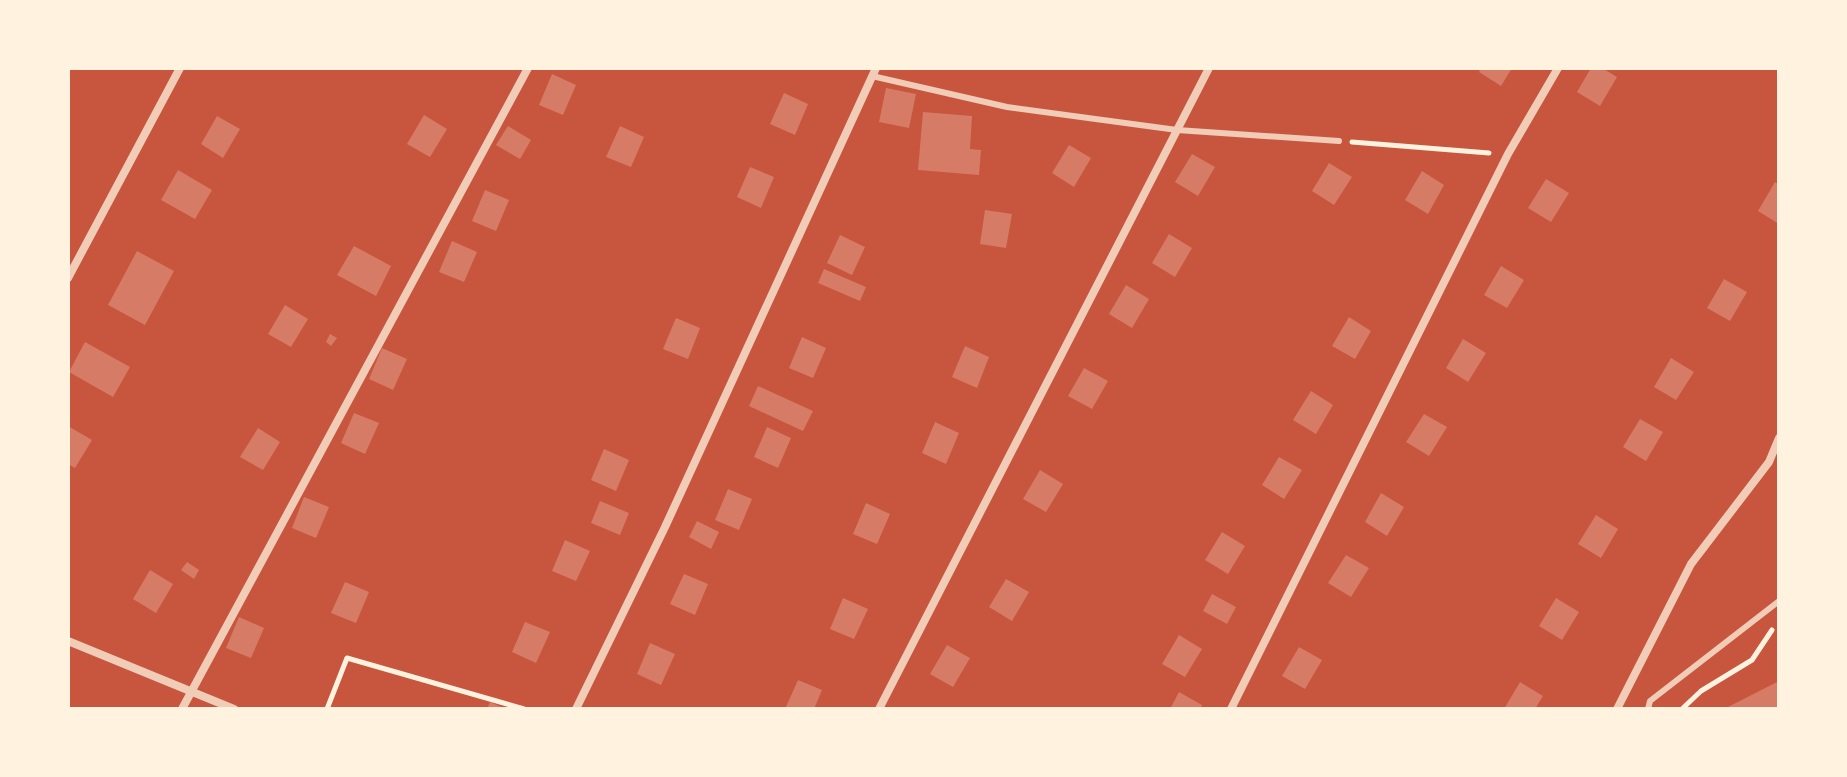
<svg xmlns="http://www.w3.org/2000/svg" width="1847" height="777" font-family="'IBM Plex Sans',sans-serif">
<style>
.building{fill:#d67c66}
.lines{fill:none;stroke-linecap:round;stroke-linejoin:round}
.path{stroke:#fff3e0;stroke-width:5}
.service{stroke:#f1ccb7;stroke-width:6}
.minor{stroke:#f1ccb7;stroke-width:8}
</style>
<rect width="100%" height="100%" fill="#c8553d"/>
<path class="building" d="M 1481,68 L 1512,68 L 1501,86 L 1479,72 Z
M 1591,68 L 1602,68 L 1617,77 L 1600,106 L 1577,92 Z
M 552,74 L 576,85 L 563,115 L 539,105 Z
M 886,88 L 916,94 L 909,128 L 879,122 Z
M 784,93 L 808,104 L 795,135 L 770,124 Z
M 923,112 L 972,116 L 970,149 L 981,150 L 979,175 L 918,170 Z
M 424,115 L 447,129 L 430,157 L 407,144 Z
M 217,116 L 240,129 L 223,158 L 201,144 Z
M 508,126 L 531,140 L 520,159 L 496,145 Z
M 620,126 L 644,137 L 631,167 L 606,157 Z
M 1069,145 L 1091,158 L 1074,187 L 1052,173 Z
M 1192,154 L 1215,167 L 1198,196 L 1175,182 Z
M 1329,163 L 1352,177 L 1334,205 L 1312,191 Z
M 750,167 L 774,177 L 761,208 L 737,197 Z
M 178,170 L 212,190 L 195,219 L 161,200 Z
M 1422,171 L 1444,185 L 1428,214 L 1405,200 Z
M 1546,179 L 1569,193 L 1551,222 L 1528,208 Z
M 1775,182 L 1779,185 L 1779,224 L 1758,211 Z
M 485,190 L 509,200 L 496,231 L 472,221 Z
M 985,210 L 1012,214 L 1006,248 L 980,244 Z
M 1169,234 L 1192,248 L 1175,277 L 1152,263 Z
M 840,235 L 865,247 L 852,275 L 827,263 Z
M 452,241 L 477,252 L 464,282 L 439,272 Z
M 354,246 L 391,266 L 376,296 L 337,275 Z
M 137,251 L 174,271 L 145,325 L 108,305 Z
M 1501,266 L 1524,280 L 1507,308 L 1484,295 Z
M 824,269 L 866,287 L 860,301 L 818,283 Z
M 1724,279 L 1747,292 L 1730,321 L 1707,308 Z
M 1126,285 L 1149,299 L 1132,328 L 1109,314 Z
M 285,305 L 308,319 L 291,347 L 268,334 Z
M 1349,317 L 1371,331 L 1355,359 L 1332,346 Z
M 676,318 L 700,328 L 688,359 L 663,349 Z
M 330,334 L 337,338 L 331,346 L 326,342 Z
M 802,337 L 826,348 L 813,378 L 789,368 Z
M 1463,339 L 1486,353 L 1468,382 L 1446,368 Z
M 85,342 L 130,367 L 113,397 L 69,372 Z
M 965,346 L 989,357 L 977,388 L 952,377 Z
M 382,348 L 407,359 L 393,390 L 369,379 Z
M 1671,358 L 1694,372 L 1676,400 L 1654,387 Z
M 1084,368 L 1108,381 L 1092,409 L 1068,396 Z
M 758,386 L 813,411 L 803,431 L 749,406 Z
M 1311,391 L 1333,405 L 1316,434 L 1293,420 Z
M 354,413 L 379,423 L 365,454 L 341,443 Z
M 1424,414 L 1447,427 L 1429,456 L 1406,442 Z
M 1640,419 L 1663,432 L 1646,461 L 1623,447 Z
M 935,422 L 959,433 L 946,464 L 922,453 Z
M 68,426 L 92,440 L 75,468 L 68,464 Z
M 767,427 L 791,438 L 778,468 L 754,457 Z
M 258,428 L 280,442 L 263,470 L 240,457 Z
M 604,449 L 629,460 L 616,491 L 591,480 Z
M 1279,457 L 1302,470 L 1284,499 L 1262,485 Z
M 1040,470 L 1063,484 L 1046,512 L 1023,499 Z
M 728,489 L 752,499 L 739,530 L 715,520 Z
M 1381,493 L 1404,507 L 1387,536 L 1365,522 Z
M 304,497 L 329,507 L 316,538 L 292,528 Z
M 600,501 L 629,513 L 620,535 L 591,523 Z
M 866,503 L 890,514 L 877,544 L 853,534 Z
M 1596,515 L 1618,529 L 1601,558 L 1578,544 Z
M 697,521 L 719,532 L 711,549 L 689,537 Z
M 1222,532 L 1245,546 L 1228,574 L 1205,560 Z
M 565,540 L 590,551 L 576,581 L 552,571 Z
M 1346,555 L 1369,568 L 1351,597 L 1328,583 Z
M 187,562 L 199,570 L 194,579 L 181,570 Z
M 150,570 L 173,584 L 156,613 L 133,599 Z
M 684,574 L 708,584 L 695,615 L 670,604 Z
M 1006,579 L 1029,592 L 1012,621 L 989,607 Z
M 345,582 L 369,592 L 356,623 L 331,613 Z
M 1212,594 L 1236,607 L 1227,624 L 1203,611 Z
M 843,598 L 868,609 L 854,639 L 830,629 Z
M 1556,598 L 1579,612 L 1562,640 L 1539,626 Z
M 239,617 L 264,628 L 251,658 L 226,648 Z
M 525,622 L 550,632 L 536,663 L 512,652 Z
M 1179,635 L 1202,649 L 1185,677 L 1162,664 Z
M 650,643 L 675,654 L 661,685 L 637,674 Z
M 947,645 L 970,658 L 953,687 L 930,674 Z
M 1299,647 L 1322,660 L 1305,689 L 1282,676 Z
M 798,680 L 822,690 L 814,709 L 785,709 Z
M 1779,681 L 1779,709 L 1724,709 Z
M 1520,682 L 1543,696 L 1535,709 L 1504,709 Z
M 1179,692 L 1202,705 L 1200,709 L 1170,709 Z
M 490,702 L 506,709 L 487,709 Z"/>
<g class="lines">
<path class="path" d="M 1352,142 L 1489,153
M 327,709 L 347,658 L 524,709
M 1682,709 L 1701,691 L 1752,660 L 1772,630"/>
<path class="service" d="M 872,76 L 1007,107 L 1177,130 L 1339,141
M 1648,709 L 1650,701 L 1779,601"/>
<path class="minor" d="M 68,278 L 180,68
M 68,641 L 234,709
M 182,709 L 528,68
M 576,709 L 665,527 L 876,68
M 879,709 L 1209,68
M 1231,709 L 1508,154 L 1558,68
M 1617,709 L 1691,564 L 1769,462 L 1779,438"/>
</g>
<rect width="1847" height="777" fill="none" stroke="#fff3e0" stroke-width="140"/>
</svg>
